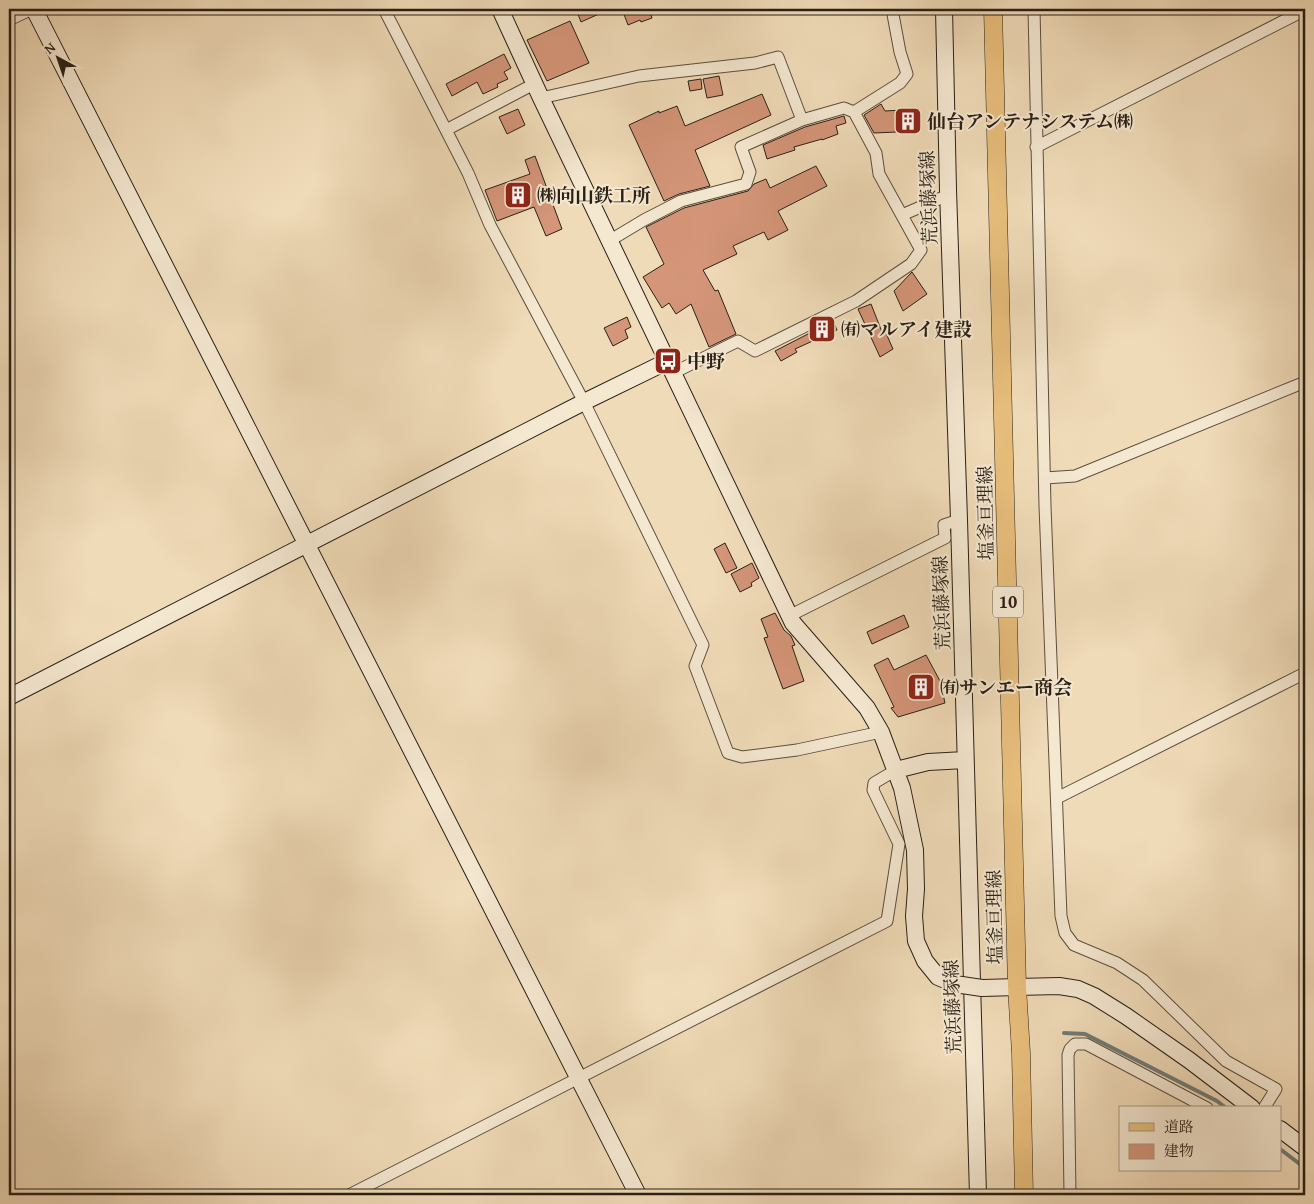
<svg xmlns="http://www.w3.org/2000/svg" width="1314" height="1204" font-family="'Gentium Book Plus','Noto Serif JP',serif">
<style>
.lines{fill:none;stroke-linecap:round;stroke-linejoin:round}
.stream{stroke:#6f7c77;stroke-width:4}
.building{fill:#d49578;stroke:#292016}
.street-casing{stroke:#5b4f3e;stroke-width:13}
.secondary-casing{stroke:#292016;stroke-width:18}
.primary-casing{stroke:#292016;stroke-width:19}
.street{stroke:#f5e8d1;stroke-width:11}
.secondary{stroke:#f5e8d1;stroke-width:16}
.primary{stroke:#e8be7c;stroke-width:18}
.secondary-bridge-casing{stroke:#292016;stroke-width:18;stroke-linecap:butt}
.secondary-bridge{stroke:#f5e8d1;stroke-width:16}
.labels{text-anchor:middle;stroke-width:4;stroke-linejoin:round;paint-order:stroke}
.shield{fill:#f5e8d1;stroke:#665c4e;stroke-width:1}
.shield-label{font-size:18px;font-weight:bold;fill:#292016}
.poi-label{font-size:19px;font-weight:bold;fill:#292016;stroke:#f5e8d1;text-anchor:start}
.street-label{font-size:19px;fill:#292016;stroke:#f5e8d1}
</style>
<rect width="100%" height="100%" fill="#f0dbb8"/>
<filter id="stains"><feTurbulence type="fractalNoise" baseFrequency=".004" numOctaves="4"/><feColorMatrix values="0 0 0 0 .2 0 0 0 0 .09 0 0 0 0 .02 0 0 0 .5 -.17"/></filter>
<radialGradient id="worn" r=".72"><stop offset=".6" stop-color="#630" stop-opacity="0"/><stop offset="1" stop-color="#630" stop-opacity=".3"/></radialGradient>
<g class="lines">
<path class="stream" d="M 1064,1033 L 1085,1034 L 1217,1101 L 1226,1108
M 1280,1149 L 1305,1168"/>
</g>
<path class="building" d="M 576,9 L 610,9 L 581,22 Z
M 622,9 L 666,9 L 651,15 L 652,18 L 641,22 L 640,20 L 628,25 Z
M 570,21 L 589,63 L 547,81 L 527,40 Z
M 504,54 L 511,68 L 504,72 L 508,79 L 497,84 L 498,87 L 483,94 L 477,82 L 452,96 L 446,84 Z
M 719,76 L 723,95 L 707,98 L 703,79 Z
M 701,79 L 702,89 L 690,91 L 688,81 Z
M 762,94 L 771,115 L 695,150 L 710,186 L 679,194 L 664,201 L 629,125 L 659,111 L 659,113 L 677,106 L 685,126 Z
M 881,104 L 885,111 L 919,109 L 920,131 L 874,133 L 864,115 Z
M 518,109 L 525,125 L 507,134 L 499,117 Z
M 844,116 L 846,123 L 836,126 L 838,134 L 822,140 L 822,139 L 794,147 L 795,150 L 767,159 L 763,145 L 805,127 Z
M 535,156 L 562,229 L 546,236 L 534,207 L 497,221 L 485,190 L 530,174 L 525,160 Z
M 816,166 L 827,186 L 778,211 L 788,230 L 768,240 L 764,232 L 733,246 L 737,254 L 703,270 L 715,291 L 718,290 L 736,334 L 709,347 L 691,304 L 676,314 L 669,303 L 662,308 L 643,277 L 664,264 L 646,227 L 684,208 L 748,191 L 754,184 L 766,179 L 770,188 Z
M 912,272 L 927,294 L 903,311 L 894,291 Z
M 871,304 L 882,332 L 885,331 L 893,349 L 880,357 L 858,309 Z
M 627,317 L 631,327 L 625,330 L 628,338 L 613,346 L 604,328 Z
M 833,321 L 837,330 L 795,349 L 797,352 L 781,361 L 775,351 Z
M 725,543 L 737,568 L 726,573 L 714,549 Z
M 752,563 L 759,578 L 751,583 L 752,586 L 740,592 L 731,574 Z
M 775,613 L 784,630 L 791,636 L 795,645 L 792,646 L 804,681 L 783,689 L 764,638 L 768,637 L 761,619 Z
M 904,615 L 909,627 L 872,644 L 867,632 Z
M 926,655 L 940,681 L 945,703 L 898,717 L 891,708 L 894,707 L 874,665 L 888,658 L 894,670 Z"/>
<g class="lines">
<g class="street-casing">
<path id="street" d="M 384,9 L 468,173 L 490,225 L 584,402 L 703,645 L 695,666 L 728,753 L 742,757 L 797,750 L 881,732
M 1034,9 L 1045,506 L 1061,916 L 1065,933 L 1074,945 L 1117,963 L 1143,980 L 1226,1061 L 1276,1089 L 1264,1108
M 9,20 L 32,9
M 541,98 L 639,76 L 755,63 L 778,57 L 802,120
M 854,112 L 900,83 L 907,74 L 900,52 L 892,9
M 446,130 L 534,84
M 1036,147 L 1305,10
M 902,215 L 948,195
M 609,241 L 644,220 L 681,201 L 746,184 L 750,172 L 741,147 L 802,120 L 844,108 L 854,112 L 876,153 L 879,174 L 921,250 L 911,264 L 856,301 L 755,351 L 738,341 L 673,373
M 1045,478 L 1075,476 L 1305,382
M 789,616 L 945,538 L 944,525 L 959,520
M 1057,798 L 1305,673
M 349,1195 L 887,921 L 899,844 L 873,790 L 874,783 L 896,770
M 1070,1195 L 1068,1055 L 1070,1049 L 1075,1044 L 1086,1044 L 1207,1108"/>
</g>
<g class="secondary-casing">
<path id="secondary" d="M 34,9 L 638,1195
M 500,9 L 541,98 L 793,623 L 867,708 L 881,732 L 902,788 L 915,850 L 916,889 L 914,916 L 916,941 L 925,961 L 938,977 L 955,984
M 944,9 L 948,190 L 959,520 L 978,1195
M 9,697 L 584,402 L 668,361
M 896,770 L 928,762 L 965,760
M 982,988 L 1059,986 L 1078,989 L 1094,996 L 1126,1016 L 1189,1060 L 1252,1108
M 1280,1129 L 1305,1148"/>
</g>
<g class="primary-casing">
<path id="primary" d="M 993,9 L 1017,987 L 1021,1053 L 1024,1195"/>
</g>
<use href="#street" class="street"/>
<use href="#secondary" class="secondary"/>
<use href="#primary" class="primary"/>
<g class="secondary-bridge-casing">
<path id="secondary-bridge" d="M 955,984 L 982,988"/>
</g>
<use href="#secondary-bridge" class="secondary-bridge"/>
</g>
<defs>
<g id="building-square" transform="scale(1.4375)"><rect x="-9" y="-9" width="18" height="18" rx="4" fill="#8f2418" stroke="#f5e8d1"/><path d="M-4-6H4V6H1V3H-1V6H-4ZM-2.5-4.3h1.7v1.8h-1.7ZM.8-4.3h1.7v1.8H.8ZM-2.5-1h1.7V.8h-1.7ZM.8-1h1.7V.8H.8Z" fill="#fff"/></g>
<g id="bus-square" transform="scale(1.4375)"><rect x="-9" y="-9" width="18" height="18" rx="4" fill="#8f2418" stroke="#f5e8d1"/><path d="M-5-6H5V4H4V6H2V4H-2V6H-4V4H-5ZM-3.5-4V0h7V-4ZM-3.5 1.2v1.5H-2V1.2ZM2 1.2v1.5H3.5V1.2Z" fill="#fff"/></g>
</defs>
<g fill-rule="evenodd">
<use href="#building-square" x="908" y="121"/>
<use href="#building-square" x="518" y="195"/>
<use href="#building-square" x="822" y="329"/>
<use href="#bus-square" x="668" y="361"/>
<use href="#building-square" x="921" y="687"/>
</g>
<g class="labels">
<rect class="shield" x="993" y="586.5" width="30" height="31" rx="4"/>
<g class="shield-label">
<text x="1008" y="608">10</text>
</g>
<g class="poi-label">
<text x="927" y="128">仙台アンテナシステム㈱</text>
<text x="537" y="202">㈱向山鉄工所</text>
<text x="841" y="336">㈲マルアイ建設</text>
<text x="687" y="368">中野</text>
<text x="940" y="694">㈲サンエー商会</text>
</g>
<g class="street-label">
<text transform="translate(928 198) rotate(-92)" y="7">荒浜藤塚線</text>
<text transform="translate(985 513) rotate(-91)" y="7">塩釜亘理線</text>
<text transform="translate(941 603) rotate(-92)" y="7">荒浜藤塚線</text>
<text transform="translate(994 917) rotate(-91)" y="7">塩釜亘理線</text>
<text transform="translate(952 1007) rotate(-92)" y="7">荒浜藤塚線</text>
</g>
</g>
<rect width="1314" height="1204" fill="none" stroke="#f0dbb8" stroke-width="30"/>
<rect x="10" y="10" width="1294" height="1184" fill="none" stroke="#292016" stroke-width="2.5"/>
<rect x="15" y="15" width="1284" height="1174" fill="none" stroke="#292016"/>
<rect x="1119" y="1106" width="162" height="65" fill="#f5e8d1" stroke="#a39886"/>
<rect x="1129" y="1123" width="25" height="8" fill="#e8be7c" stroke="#a39886"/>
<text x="1164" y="1132" font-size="15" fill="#292016">道路</text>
<rect x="1129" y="1144" width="25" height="15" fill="#d49578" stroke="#a39886"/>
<text x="1164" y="1156" font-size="15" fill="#292016">建物</text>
<g transform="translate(58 58) rotate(320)" stroke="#f5e8d1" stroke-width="4" paint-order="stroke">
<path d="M0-4L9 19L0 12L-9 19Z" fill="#292016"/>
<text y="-8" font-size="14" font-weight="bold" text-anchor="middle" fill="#292016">N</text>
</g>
<rect width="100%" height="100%" filter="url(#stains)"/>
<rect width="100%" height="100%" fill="url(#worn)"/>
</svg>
